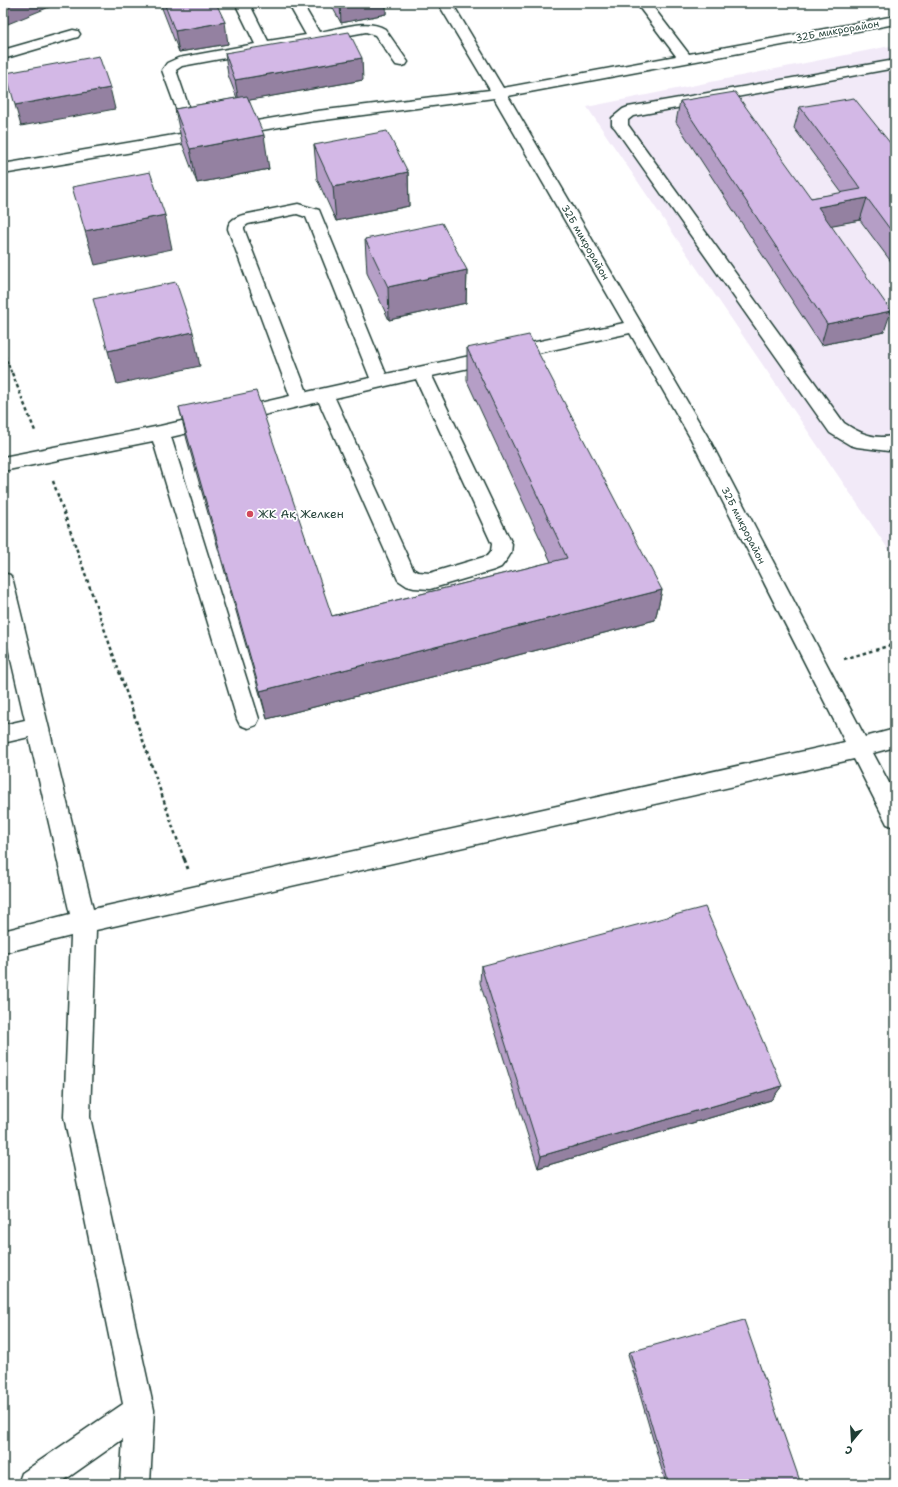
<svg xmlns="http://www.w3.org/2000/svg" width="898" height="1487" font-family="'Shantell Sans',sans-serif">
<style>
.built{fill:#f2eaf8}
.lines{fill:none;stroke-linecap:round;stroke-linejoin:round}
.minor-casing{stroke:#1f3d34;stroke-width:3}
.path-far2{stroke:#1f3d34;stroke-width:2;stroke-dasharray:3 2;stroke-linecap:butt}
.path-far1{stroke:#1f3d34;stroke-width:2.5;stroke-dasharray:3.5 3;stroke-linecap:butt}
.path{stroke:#1f3d34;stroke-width:3;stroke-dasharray:5 3.5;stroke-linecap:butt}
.minor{fill:#fff;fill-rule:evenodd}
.wall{fill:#b59ec6;stroke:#1f3d34}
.shaded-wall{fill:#9481a1;stroke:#1f3d34}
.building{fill:#d3b8e6;stroke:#1f3d34}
.poi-dot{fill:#d1495b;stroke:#fff;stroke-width:1.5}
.labels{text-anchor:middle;stroke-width:3.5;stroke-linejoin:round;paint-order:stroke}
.far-street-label{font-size:10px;fill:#1f3d34;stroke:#fff}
.poi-label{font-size:12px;fill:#1f3d34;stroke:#fff;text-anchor:start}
</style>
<rect width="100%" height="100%" fill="#fff"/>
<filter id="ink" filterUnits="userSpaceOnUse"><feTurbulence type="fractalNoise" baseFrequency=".025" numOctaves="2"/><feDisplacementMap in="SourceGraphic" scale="8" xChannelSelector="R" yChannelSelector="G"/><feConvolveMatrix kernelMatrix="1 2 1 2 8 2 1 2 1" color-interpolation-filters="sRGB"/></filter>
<g filter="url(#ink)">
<path class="built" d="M 895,45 L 895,559 L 587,107 Z"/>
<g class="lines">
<g class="minor-casing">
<path id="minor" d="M 235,3 L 249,3 L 268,41 L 306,35 L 288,3 L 302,3 L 319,32 C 339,29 367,18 385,29 L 408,62 L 406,65 L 401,66 L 396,65 L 375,35 L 366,32 L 182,66 L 176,70 L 188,105 L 186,108 L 181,109 L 176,108 L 162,70 L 167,63 L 178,58 L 255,44 Z
M 438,3 L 452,3 L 503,88 L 676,56 L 636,3 L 650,3 L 689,54 L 895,16 L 895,24 L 508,96 L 709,439 L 865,737 L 895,729 L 895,747 L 873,753 L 895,794 L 895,827 L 887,824 L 854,759 L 96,930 L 90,1117 L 154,1410 L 150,1484 L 120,1484 L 123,1439 L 59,1484 L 18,1484 L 22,1473 L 123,1404 L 64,1117 L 71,936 L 3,953 L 3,931 L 70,914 L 29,737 L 3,743 L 3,725 L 25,720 L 3,625 L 3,573 L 10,575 L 13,581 L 93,909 L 845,742 L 691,439 L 630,333 L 432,376 L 512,544 L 511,553 L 508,558 L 501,567 L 494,570 L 430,589 L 414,588 L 407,586 L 398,580 L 319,402 L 171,437 L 259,719 L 256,725 L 248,728 L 240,725 L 237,719 L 153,441 L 3,471 L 3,457 L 160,426 L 290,396 L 228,229 C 228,221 236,217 243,215 L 298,204 L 319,210 L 386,374 L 624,323 L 494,98 L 309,122 L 3,174 L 3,164 L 309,112 L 490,90 ZM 297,214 L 306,217 L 370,378 L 307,392 L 244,229 L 244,227 L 248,224 ZM 416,379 L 492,544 L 491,551 L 487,556 L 430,573 L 418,572 L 413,569 L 335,398 Z
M 73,30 L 78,31 L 80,34 L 78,37 L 3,59 L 3,50 Z
M 895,60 L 895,68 L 633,116 L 628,120 L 628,125 L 844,423 C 859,433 876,441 895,435 L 895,449 L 888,451 L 857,447 L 850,445 L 830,433 L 615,128 L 612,125 L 612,118 L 623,109 L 628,107 Z"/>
</g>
<path class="path-far2" d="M 3,351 L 12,374"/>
<path class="path-far1" d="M 12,373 L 35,431
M 53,481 L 184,859
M 844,659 L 895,644"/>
<path class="path" d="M 184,858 L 188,869"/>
<use href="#minor" class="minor"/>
</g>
<path class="wall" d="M 160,3 L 216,3 L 228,44 L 179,52 Z
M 330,3 L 386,3 L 386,14 L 341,23 Z
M 225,53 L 363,80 L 249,100 L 269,169 L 197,183 L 182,143 L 175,109 L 237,98 L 228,75 Z
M 680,101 L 811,198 L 842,193 L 794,128 L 800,107 L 895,149 L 895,267 L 860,220 L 830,225 L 884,332 L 821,345 L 676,122 Z
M 314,145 L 408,172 L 409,206 L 336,221 L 317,179 Z
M 365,239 L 467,270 L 466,303 L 389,320 L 367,273 Z
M 467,348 L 662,590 L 655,620 L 267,719 L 187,440 L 179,407 L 332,616 L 551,562 L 467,381 Z
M 481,966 L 782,1086 L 771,1100 L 538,1168 L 480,983 Z
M 630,1352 L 801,1484 L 666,1484 L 628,1354 Z"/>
<path class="shaded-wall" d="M 3,3 L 59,3 L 3,26 Z
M 340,3 L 386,3 L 386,14 L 341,23 Z
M 225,22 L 228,44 L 179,52 L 175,31 Z
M 362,58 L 363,80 L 239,102 L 235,80 Z
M 110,88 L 115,109 L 21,126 L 15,105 Z
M 264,135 L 269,169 L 197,183 L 190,149 Z
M 408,172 L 409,206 L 336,221 L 333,187 Z
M 867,198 L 860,220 L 812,229 L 818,207 Z
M 165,215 L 172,249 L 95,265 L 85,231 Z
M 467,270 L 466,303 L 389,320 L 388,287 Z
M 891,311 L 884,332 L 821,345 L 827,324 Z
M 193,332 L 200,366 L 117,384 L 108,351 Z
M 662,590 L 655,620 L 267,719 L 260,691 Z
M 782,1086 L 771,1100 L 538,1168 L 541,1156 Z"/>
<path class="building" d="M 164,3 L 216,3 L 225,22 L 175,31 Z
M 349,32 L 362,58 L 235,80 L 225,53 Z
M 99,56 L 110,88 L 15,105 L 6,73 Z
M 735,92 L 811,198 L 861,189 L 800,107 L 854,98 L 895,149 L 895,236 L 867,198 L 818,207 L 891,311 L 827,324 L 680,101 Z
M 247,96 L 264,135 L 190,149 L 175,109 Z
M 387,131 L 408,172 L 333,187 L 314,145 Z
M 150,172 L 165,215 L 85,231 L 72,187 Z
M 442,223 L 467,270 L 388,287 L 365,239 Z
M 176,282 L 193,332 L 108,351 L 93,299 Z
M 529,335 L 662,590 L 260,691 L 179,407 L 256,391 L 332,616 L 567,558 L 467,348 Z
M 705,907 L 782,1086 L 541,1156 L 481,966 Z
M 744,1320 L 801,1484 L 669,1484 L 630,1352 Z"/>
</g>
<circle class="poi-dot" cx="250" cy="514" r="4"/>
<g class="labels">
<g class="far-street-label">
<text transform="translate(837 30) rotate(-10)" y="4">32Б микрорайон</text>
<text transform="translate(586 242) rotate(60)" y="4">32Б микрорайон</text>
<text transform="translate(744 525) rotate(63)" y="4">32Б микрорайон</text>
</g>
<g class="poi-label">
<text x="258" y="518">ЖК Ақ Желкен</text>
</g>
</g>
<rect width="898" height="1487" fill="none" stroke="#fff" stroke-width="16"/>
<rect x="8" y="8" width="882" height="1471" fill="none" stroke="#1f3d34" stroke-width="1.5" filter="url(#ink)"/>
<g transform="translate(852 1441) rotate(198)" stroke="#ffffff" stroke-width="3" paint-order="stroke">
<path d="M0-3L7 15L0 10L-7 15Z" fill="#1f3d34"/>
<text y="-6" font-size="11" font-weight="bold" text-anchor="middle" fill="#1f3d34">С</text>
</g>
</svg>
